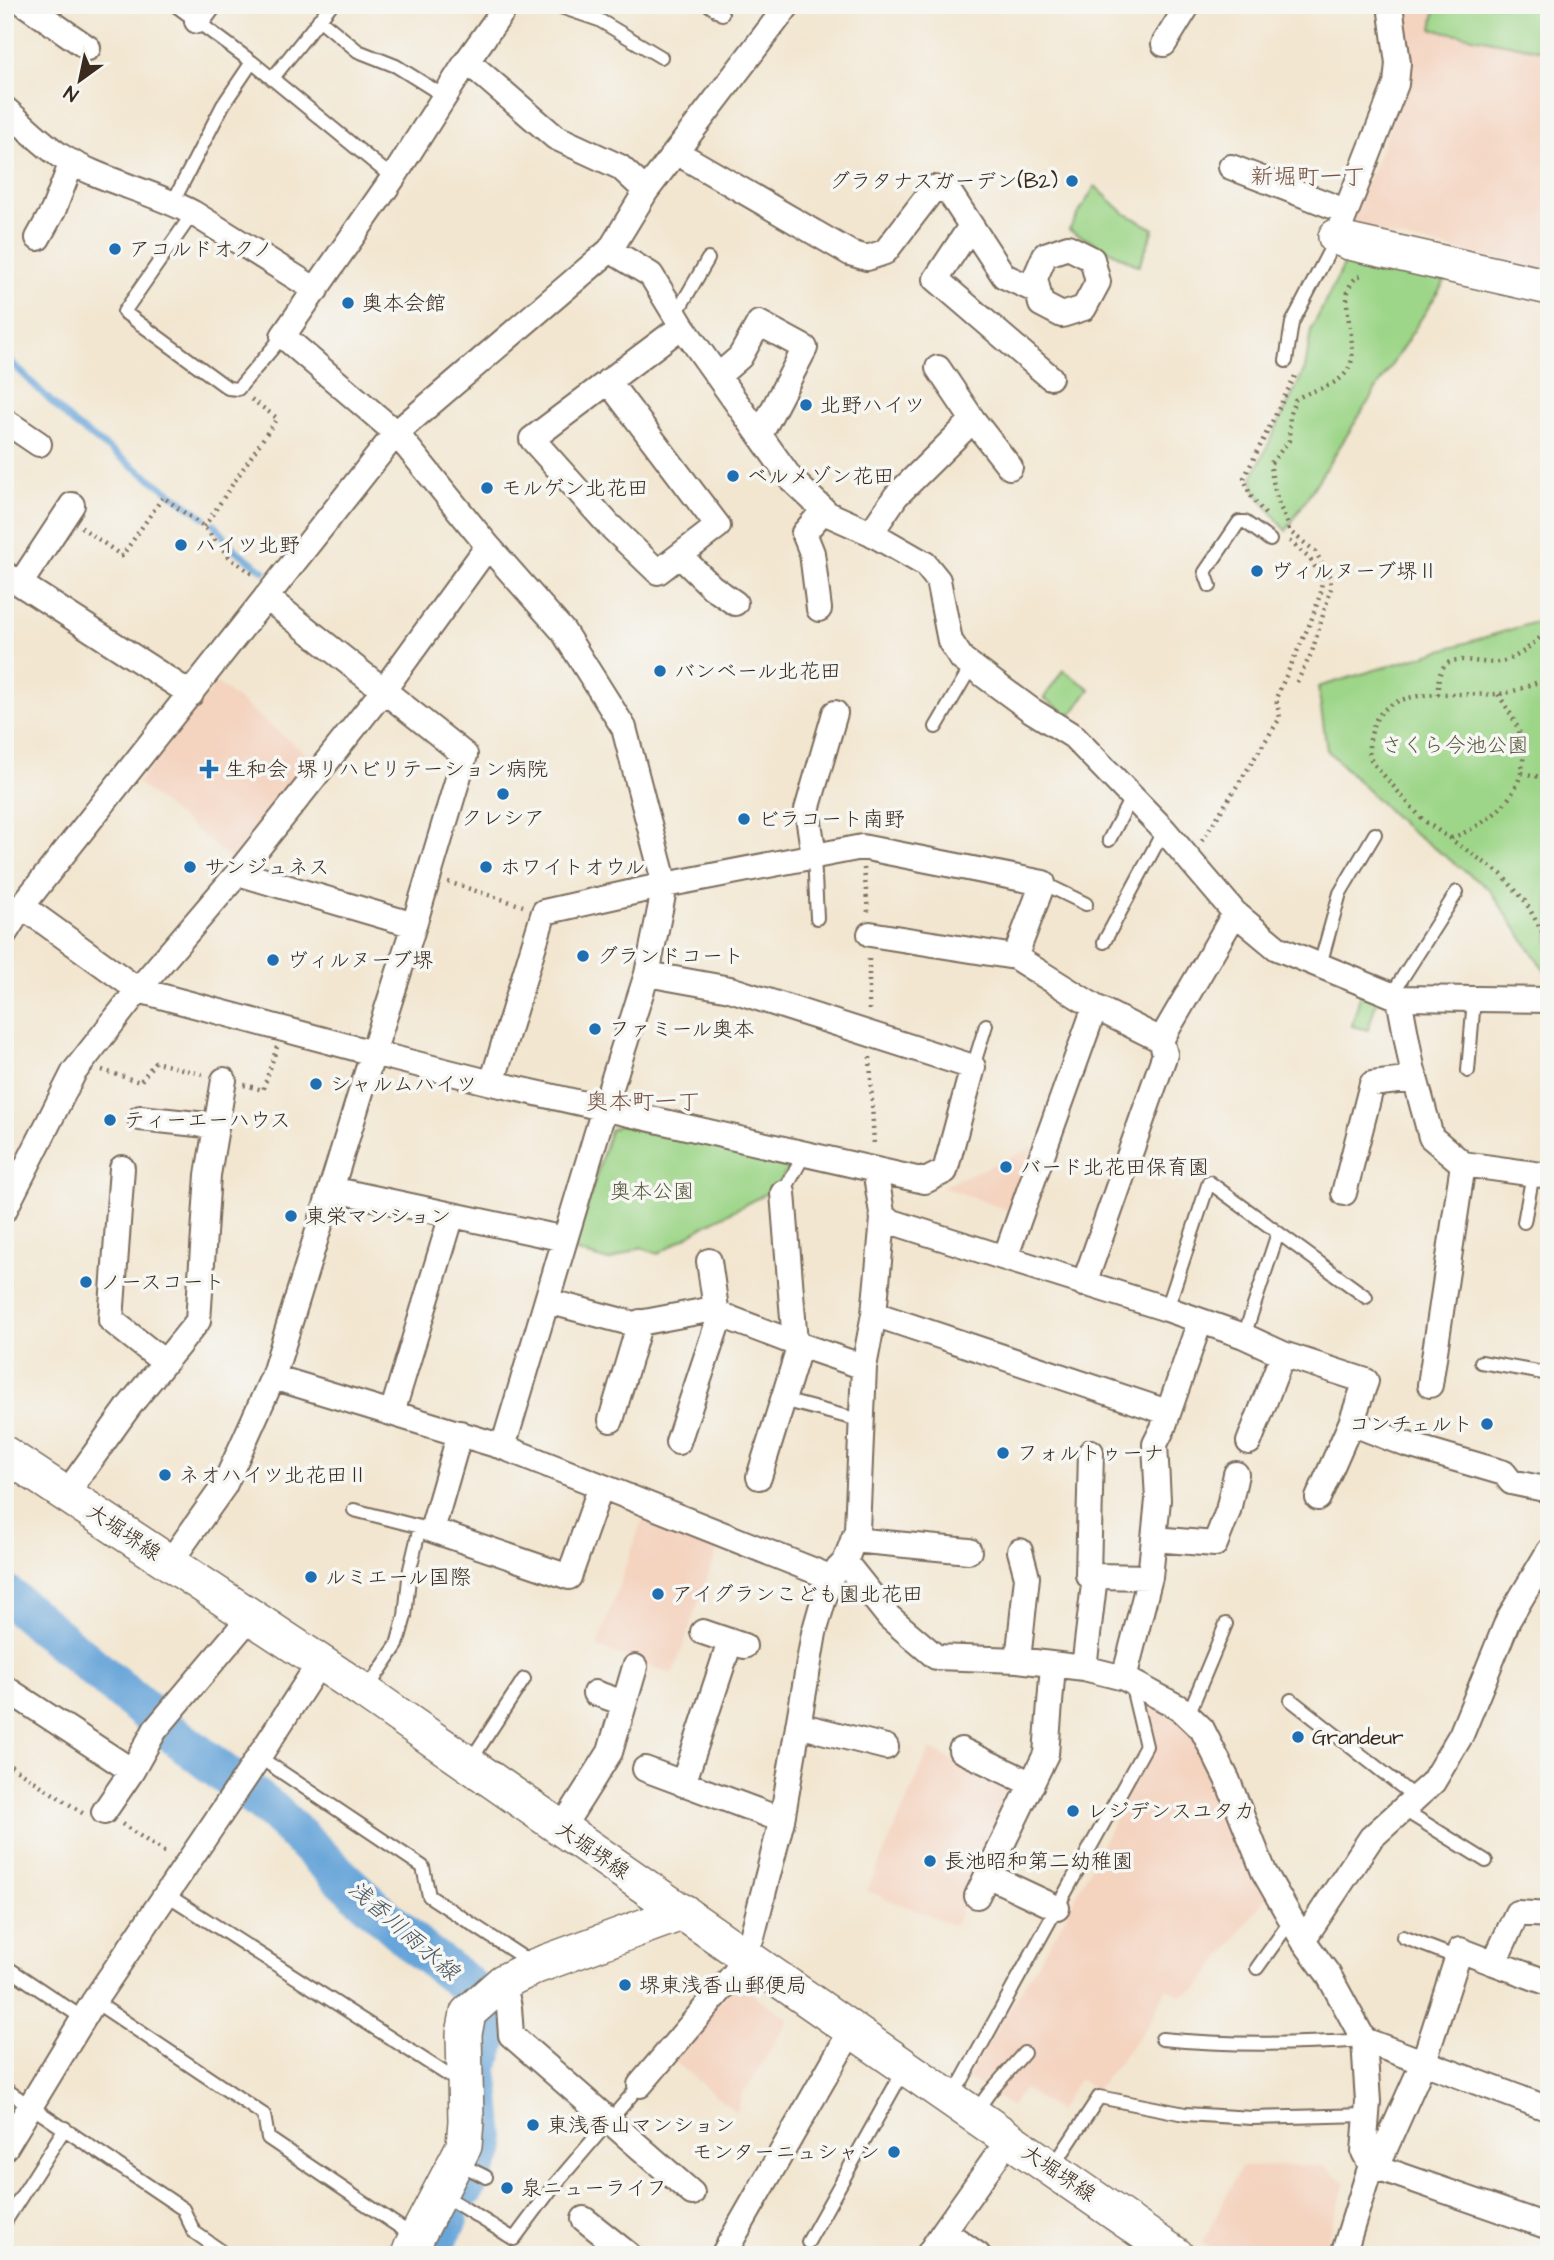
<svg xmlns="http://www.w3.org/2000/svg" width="1554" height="2260" font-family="'Architects Daughter','Klee One',sans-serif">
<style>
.built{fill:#f4d3bf}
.green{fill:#9ed689;stroke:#6c8054;stroke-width:2}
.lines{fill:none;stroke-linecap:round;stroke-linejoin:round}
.stream{stroke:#67a5d9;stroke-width:7}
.river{stroke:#67a5d9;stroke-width:40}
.lane-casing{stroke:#7b6c5c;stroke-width:16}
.street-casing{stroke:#7b6c5c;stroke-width:28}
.secondary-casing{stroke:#7b6c5c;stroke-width:38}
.path{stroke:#7b6c5c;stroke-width:4.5;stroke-dasharray:2 5;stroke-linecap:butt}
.lane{stroke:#fff;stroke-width:12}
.street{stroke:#fff;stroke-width:24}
.secondary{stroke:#fff;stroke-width:35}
.poi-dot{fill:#1f6fb2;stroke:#f6f6f2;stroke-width:2.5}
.labels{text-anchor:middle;stroke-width:7;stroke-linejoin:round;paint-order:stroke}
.poi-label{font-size:21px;fill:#3b2a1e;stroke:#f6f6f2;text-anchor:start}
.park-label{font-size:21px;fill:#545539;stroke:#f6f6f2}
.street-label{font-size:21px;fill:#3b2a1e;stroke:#f6f6f2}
.neighbourhood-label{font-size:23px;fill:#775243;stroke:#f6f6f2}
.water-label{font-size:23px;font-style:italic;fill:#4a555f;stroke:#f6f6f2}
</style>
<rect width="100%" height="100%" fill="#f6f6f2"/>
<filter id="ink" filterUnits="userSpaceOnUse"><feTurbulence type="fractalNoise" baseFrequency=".0143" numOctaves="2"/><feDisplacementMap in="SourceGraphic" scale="14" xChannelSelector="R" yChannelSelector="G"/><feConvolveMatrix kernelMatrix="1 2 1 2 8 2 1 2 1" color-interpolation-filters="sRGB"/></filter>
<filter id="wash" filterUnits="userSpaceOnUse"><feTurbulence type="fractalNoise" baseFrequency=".00686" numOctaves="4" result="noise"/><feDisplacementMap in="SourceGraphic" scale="28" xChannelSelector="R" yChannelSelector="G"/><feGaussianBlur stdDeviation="1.57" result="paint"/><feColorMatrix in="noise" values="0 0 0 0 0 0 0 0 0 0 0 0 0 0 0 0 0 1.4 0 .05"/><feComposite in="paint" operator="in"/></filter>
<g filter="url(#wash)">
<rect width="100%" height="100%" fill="#f2e6d0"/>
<path class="built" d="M 1398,5 L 1549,5 L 1549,271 L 1359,229 L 1352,219 L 1409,80 Z
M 217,683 L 316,762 L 232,860 L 137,783 Z
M 1032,1148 L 1012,1212 L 942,1186 Z
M 644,1515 L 720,1542 L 673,1674 L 597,1647 Z
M 1141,1696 L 1198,1735 L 1266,1897 L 1198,1989 L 1181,1995 L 1167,1988 L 1147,2026 L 1101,2084 L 1095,2089 L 1079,2079 L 1058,2111 L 1024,2089 L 1011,2107 L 967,2077 L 1060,1927 L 1152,1745 Z
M 930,1749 L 1011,1788 L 1014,1794 L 1005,1816 L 994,1826 L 956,1924 L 950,1924 L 867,1891 Z
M 741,1986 L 789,2019 L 746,2090 L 744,2089 L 736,2112 L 676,2063 L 676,2053 L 727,1994 Z
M 1323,2165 L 1346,2183 L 1322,2255 L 1223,2255 L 1203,2242 L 1241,2167 Z"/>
<path class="green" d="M 1436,5 L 1549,5 L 1549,52 L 1432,29 Z
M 1095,186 L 1124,213 L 1154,229 L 1139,266 L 1069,230 Z
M 1350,253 L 1445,281 L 1286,531 L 1255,491 L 1252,478 L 1305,369 L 1311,330 Z
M 1549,618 L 1549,977 L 1489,889 L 1402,824 L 1327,750 L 1318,687 Z
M 1063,670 L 1090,689 L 1070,716 L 1044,698 Z
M 1362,988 L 1378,996 L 1368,1030 L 1352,1026 Z
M 620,1125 L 786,1162 L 788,1169 L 775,1189 L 709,1223 L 658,1254 L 641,1247 L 609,1261 L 574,1251 L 610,1130 Z"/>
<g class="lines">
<path class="stream" d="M 5,356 L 74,424 L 204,517
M 214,524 L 234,549 L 264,571"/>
<path class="river" d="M 5,1594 L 146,1711
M 174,1735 L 275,1813 L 345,1881 L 421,1950 L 467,1985 L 490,2014 L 488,2038 L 478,2069 L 486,2148 L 465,2188
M 428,2255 L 448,2219"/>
</g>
</g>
<g filter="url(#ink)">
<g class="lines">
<g class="lane-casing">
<path id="lane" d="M 175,5 L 252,62 L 393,178
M 555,5 L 599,20 L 661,57
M 709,5 L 722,14
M 319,19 L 358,51 L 396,66 L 444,96
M 272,79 L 331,5
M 173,202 L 223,105 L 252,62
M 193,213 L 124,312 L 228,388 L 238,389 L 283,336
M 5,298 L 6,299
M 676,314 L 708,259
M 1286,361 L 1292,323 L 1335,240
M 1210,586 L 1205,572 L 1239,522 L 1245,522 L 1270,540
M 936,727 L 971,667
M 1109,840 L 1132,796
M 814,855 L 817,918
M 1043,883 L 1086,904
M 1104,942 L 1164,830
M 1320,965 L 1340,893 L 1375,834
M 1392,994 L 1457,892
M 973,1067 L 986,1025
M 1468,1071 L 1474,999
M 783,1193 L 804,1155
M 1524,1222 L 1533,1174
M 1167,1309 L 1209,1182 L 1366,1297
M 1244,1336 L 1278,1233
M 1481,1362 L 1549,1374
M 783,1400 L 863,1421
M 354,1510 L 428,1529
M 366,1691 L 397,1645 L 405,1616 L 410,1569 L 420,1527
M 1291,1700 L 1416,1798
M 1188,1715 L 1226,1624
M 259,1757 L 423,1867 L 429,1896 L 533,1964
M 469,1763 L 524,1679
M 1404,1810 L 1486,1861
M 166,1894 L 462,2084
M 1403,1937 L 1458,1958
M 5,1966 L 84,2019
M 1257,1968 L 1292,1919
M 94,2001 L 264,2115 L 268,2138 L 416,2238
M 1162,2039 C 1232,2046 1294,2045 1364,2040
M 961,2082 L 1146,1746 L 1131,1683
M 5,2089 L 183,2209 L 194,2232 L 227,2255
M 974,2114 L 989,2093 L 1024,2053
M 458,2163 L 486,2177
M 1053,2167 L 1099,2097 L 1185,2114 L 1252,2118 L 1367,2115
M 443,2195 L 514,2239 L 552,2188 L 640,2085
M 5,2222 L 65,2128
M 808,2242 L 905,2068"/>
</g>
<g class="street-casing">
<path id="street" d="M 26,5 L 88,48
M 507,5 L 467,61 L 393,178 L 283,336 L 396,433 L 488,546 L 563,631 L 624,728 L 665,885 L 647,974 L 604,1109 L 503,1447 L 830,1577
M 197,21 L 209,5
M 1164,44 L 1188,5
M 467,61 L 555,137 L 620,167 L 646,191
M 5,109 C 23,124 40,142 59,155 C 100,181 150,190 193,213 L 316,290
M 676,152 L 850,253 L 867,258 L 885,252 L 934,188 L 949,192 L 1004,276 L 1037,291
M 1231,167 L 1345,211
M 971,226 L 936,279 L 1050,377
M 1336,237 L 1396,84 L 1398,63 L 1390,5
M 38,238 L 53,211 L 72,162
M 1068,247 L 1092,259 L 1098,282 L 1084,308 L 1062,315 L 1041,304 L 1035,278 L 1045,255 Z
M 610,250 L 651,275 L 682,326 L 791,479 L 828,514 L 871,533 L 925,564 L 938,580 L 950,641 L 962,659 L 1031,710 L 1073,736 L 1164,830 L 1235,913 L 1277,948 L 1399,998 L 1549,1000
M 938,368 L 973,420
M 718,376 L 740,357 L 759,323 L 805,348 L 760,435
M 608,381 L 718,526 L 658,572 L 608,524 L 532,439 L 682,326
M 5,421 L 39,444
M 871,533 L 896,496 L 973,420 L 1010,467
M 680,556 L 712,587 L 735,603
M 5,574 L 191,694
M 20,584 L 72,505
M 266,597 L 465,755 L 414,925 L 373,1053 L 492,1083 L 544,912 L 665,885 L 862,847 L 1043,883 L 1015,957 L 1095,1007
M 819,609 L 812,553 L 804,533 L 824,510
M 814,855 L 807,810 L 835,713
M 238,873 L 414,925
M 22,906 L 138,990 L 373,1053 L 273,1377 L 503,1447
M 5,933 L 22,906 L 396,433 L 610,250 L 646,191 L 788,5
M 870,934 L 1015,957
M 1399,998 L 1412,1067 L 1431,1137 L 1463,1164 L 1430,1385
M 492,1083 L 925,1181 L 945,1171 L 973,1067 L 730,989 L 647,974
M 140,1118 L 216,1126
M 1463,1164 L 1549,1176
M 122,1168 L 111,1320 L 164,1362
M 331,1189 L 565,1239
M 783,1193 L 795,1343
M 1344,1193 L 1372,1084 L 1415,1079
M 5,1209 L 74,1072 L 138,990 L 238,873 L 383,691 L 488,546
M 883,1219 L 1005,1258 L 1095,1007 L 1161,1040 L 1235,913
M 1005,1258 L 1167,1309 L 1244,1336 L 1283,1354 L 1366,1381 L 1351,1423 L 1405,1444 L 1504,1473 L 1511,1482 L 1549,1490
M 1084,1284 L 1165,1054 L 1161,1040
M 547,1301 L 634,1324 L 708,1310 L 800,1345 L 864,1367
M 874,1314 L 1167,1412
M 392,1413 L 452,1215
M 611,1420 L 640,1322
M 460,1433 L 432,1530 L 569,1577 L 601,1486
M 678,1442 L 718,1322 L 709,1261
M 1249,1442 L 1283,1354
M 1091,1452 L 1088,1575 L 1095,1576
M 759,1477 L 800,1345
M 66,1494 L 130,1405 L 198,1321 L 208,1175 L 224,1080
M 1318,1498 L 1351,1423
M 1154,1539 L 1215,1544 L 1228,1511 L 1236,1474
M 853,1540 L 969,1551
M 170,1562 L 224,1486 L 273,1377
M 845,1562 L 889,1617 L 936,1657 L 1018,1660 L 1084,1668 L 1124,1678 L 1180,1708 L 1202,1729 L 1227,1779 L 1264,1872 L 1303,1940 L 1328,1974 L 1364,2040 L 1368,2102 L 1364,2152 L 1371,2165 L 1549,2227
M 703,1632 L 744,1646
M 1018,1660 L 1027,1577 L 1020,1551
M 1084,1668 L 1095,1576 L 1150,1577
M 1124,1678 L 1150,1577 L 1158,1500 L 1155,1444 L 1163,1428 L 1200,1321
M 5,1688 L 132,1771
M 595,1693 L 624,1703
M 798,1725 L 886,1747
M 961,1750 L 1032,1784
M 645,1769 L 782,1820
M 683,1784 L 730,1642
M 104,1812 L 132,1771 L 155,1730 L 251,1616
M 562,1828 L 610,1752 L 635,1667
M 987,1875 L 1057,1908
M 977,1896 L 1046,1754 L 1053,1665
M 1303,1940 L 1371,1838 L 1433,1782 L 1461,1735 L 1508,1620 L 1549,1551
M 1494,1963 L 1549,1983
M 503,1982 L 509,2007 L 511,2035 L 692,2193
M 1364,2040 L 1549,2109
M 640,2085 L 735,1973 L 752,1937 L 782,1820 L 814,1633 L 830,1577 L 845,1562 L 857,1530 L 864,1367 L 874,1314 L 883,1219 L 875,1170
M 5,2148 L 94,2001 L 247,1775 L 320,1662
M 584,2219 L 629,2255
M 944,2231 L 1009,2139
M 723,2255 L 852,2029
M 928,2255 L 944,2231 L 978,2255
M 1343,2255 L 1371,2165 L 1383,2153 L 1424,2061 L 1460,1950 L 1494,1963 L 1517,1913 L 1549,1915"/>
</g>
<g class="secondary-casing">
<path id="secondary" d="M 1336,237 L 1349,242 L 1549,287
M 5,1454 L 365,1692 L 1176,2255
M 409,2255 L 413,2244 L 464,2146 L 466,2121 L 464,2034 L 468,2013 L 503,1982 L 536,1966 L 684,1912"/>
</g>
<path class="path" d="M 1265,514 L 1250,495 L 1244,478 L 1295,376
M 81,527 L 122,556 L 163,497 L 204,527 L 230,558 L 255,576
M 204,527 L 277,418 L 251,399
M 1549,678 C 1532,684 1514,693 1497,694 C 1460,697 1382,682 1372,731 C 1369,743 1367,750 1372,762 L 1423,820 L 1501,874 L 1525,901 L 1549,944
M 1297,682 L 1312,652 L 1331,588 L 1330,577 L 1315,551 L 1289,531 C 1287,518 1280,510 1277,498 C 1274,486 1271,476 1271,463 L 1289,441 L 1290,414 L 1295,400 C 1313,387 1339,389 1350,366 C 1361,340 1329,285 1364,274
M 1438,695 C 1436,639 1474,669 1504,661 C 1523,655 1534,642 1549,630
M 1522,773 L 1540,777
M 1451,838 C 1490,824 1527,794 1523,748 C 1521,728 1509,711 1498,694
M 1202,841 L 1280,718 L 1276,698 L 1311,621 L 1321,592 L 1322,578 L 1310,559 L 1287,539
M 864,868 L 868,912
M 448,882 L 523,906
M 869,1010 L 869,956
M 870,1057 L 874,1146
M 102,1070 L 140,1082 L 155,1062 L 205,1075
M 244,1085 L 263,1090 L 277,1047
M 5,1762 L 84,1814
M 122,1824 L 167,1854"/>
<use href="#lane" class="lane"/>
<use href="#street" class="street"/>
<use href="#secondary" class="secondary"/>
</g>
</g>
<g class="poi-dot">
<circle cx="1072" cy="181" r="7"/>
<circle cx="115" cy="249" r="7"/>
<circle cx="348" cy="303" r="7"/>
<circle cx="806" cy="405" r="7"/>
<circle cx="733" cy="476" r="7"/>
<circle cx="487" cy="488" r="7"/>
<circle cx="181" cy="545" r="7"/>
<circle cx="1257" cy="571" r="7"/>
<circle cx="660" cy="671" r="7"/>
<path d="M205.5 758.5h7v7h7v7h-7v7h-7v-7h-7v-7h7z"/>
<circle cx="503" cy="794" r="7"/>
<circle cx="744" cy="819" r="7"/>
<circle cx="190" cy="867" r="7"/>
<circle cx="486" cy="867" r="7"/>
<circle cx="583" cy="956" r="7"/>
<circle cx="273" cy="960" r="7"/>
<circle cx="595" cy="1029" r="7"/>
<circle cx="316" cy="1084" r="7"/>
<circle cx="110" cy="1120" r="7"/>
<circle cx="1006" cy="1167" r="7"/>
<circle cx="291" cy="1216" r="7"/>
<circle cx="86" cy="1282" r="7"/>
<circle cx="1487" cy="1424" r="7"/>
<circle cx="1003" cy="1453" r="7"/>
<circle cx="165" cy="1475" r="7"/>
<circle cx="311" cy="1577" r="7"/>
<circle cx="658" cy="1594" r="7"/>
<circle cx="1298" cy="1737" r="7"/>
<circle cx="1073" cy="1811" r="7"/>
<circle cx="930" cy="1861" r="7"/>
<circle cx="625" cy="1985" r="7"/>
<circle cx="533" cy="2125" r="7"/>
<circle cx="894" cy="2152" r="7"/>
<circle cx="507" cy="2188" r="7"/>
</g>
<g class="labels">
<g class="poi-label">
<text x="1058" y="188" text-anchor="end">グラタナスガーデン(B2)</text>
<text x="129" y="256">アコルドオクノ</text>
<text x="362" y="310">奥本会館</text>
<text x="820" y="412">北野ハイツ</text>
<text x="747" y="483">ベルメゾン花田</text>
<text x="501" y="495">モルゲン北花田</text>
<text x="195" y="552">ハイツ北野</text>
<text x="1271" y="578">ヴィルヌーブ堺Ⅱ</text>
<text x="674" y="678">バンベール北花田</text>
<text x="225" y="776">生和会 堺リハビリテーション病院</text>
<text x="503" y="825" text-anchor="middle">クレシア</text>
<text x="758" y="826">ビラコート南野</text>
<text x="204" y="874">サンジュネス</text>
<text x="500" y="874">ホワイトオウル</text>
<text x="597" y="963">グランドコート</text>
<text x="287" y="967">ヴィルヌーブ堺</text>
<text x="609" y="1036">ファミール奥本</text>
<text x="330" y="1091">シャルムハイツ</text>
<text x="124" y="1127">ティーエーハウス</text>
<text x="1020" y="1174">バード北花田保育園</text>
<text x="305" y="1223">東栄マンション</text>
<text x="100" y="1289">ノースコート</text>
<text x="1473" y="1431" text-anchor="end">コンチェルト</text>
<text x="1017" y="1460">フォルトゥーナ</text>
<text x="179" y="1482">ネオハイツ北花田Ⅱ</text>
<text x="325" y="1584">ルミエール国際</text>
<text x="672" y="1601">アイグランこども園北花田</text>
<text x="1312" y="1744">Grandeur</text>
<text x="1087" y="1818">レジデンスユタカ</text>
<text x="944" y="1868">長池昭和第二幼稚園</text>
<text x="639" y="1992">堺東浅香山郵便局</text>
<text x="547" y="2132">東浅香山マンション</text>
<text x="880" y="2159" text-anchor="end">モンターニュシャン</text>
<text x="521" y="2195">泉ニューライフ</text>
</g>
<g class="park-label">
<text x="1455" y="752">さくら今池公園</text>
<text x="652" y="1198">奥本公園</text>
</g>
<g class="street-label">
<text transform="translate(124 1532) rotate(34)" y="7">大堀堺線</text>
<text transform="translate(593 1850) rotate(35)" y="7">大堀堺線</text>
<text transform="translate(1059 2173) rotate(34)" y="7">大堀堺線</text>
</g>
<g class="neighbourhood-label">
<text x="1308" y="184">新堀町一丁</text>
<text x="643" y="1109">奥本町一丁</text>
</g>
<g class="water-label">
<text transform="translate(404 1930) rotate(41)" y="8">浅香川雨水線</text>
</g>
</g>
<rect width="1554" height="2260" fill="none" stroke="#f6f6f2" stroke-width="28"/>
<g transform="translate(80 80) rotate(213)" stroke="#f6f6f2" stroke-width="5" paint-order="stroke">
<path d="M0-5L12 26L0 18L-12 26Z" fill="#3b2a1e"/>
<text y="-10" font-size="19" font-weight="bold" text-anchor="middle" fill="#3b2a1e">N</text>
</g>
</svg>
